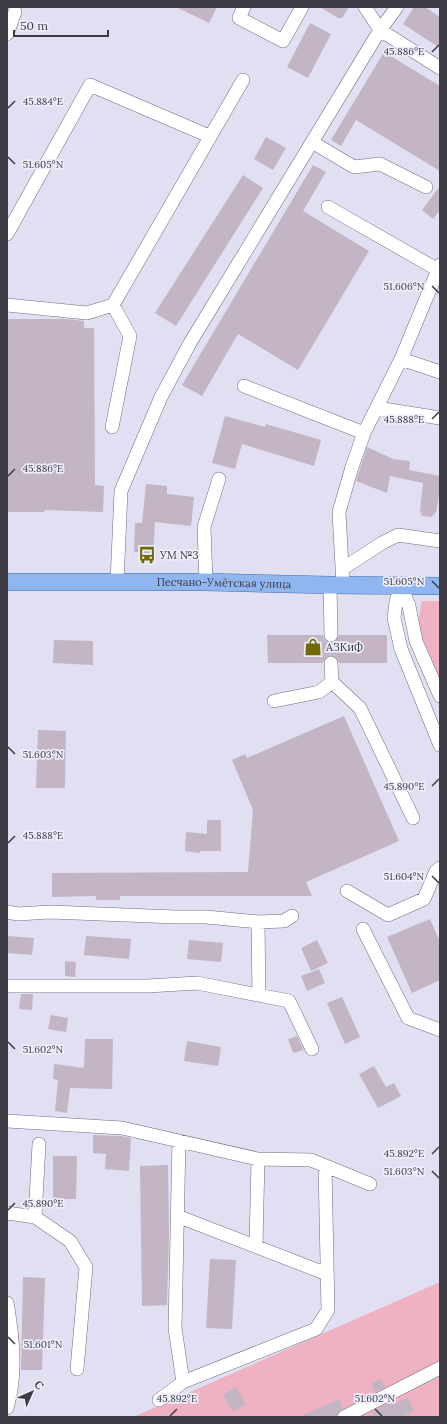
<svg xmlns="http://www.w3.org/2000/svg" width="447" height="1424" font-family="Lora,serif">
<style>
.green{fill:#efb2c2}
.building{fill:#c3b5c3}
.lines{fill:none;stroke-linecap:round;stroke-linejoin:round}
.minor-tunnel{stroke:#c0becf;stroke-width:13;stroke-dasharray:13 6;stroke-linecap:butt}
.minor-casing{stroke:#6f6d7d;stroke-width:14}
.major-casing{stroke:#426cab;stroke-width:18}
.minor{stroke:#fff;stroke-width:13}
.major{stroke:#8fb6ee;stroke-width:17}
.ticks{fill:none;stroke:#3d3c44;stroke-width:1.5}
.labels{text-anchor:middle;stroke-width:3.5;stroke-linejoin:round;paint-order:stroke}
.poi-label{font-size:11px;fill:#3d3c44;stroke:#eeedfc;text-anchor:start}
.street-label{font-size:11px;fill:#3d3c44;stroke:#eeedfc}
.ticks-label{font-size:10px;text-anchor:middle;fill:#3d3c44;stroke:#eeedfc;stroke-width:3.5;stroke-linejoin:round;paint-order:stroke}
</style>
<rect width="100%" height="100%" fill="#e1dff2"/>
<path class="green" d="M 422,601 L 440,601 L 440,706 L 413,646 Z
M 440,1282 L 440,1417 L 133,1417 Z"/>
<path class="building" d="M 176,7 L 217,7 L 209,23 Z
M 320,7 L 349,7 L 342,18 L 338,18 Z
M 414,7 L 425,7 L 440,17 L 440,48 L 403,24 Z
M 310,23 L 331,34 L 308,78 L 287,67 Z
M 384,52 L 440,86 L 440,171 L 356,120 L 341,146 L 331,140 Z
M 266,137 L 286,148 L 273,170 L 254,159 Z
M 313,165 L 326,172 L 303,211 L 369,251 L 298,370 L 238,334 L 202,396 L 182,385 Z
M 243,175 L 263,188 L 176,326 L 155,313 Z
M 440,186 L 440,210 L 433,219 L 422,210 Z
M 7,319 L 68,319 L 84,321 L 84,328 L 94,328 L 95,485 L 104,486 L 103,512 L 45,510 L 44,512 L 7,512 Z
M 225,416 L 265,427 L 266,424 L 321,440 L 314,466 L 242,444 L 235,469 L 212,463 Z
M 367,447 L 393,459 L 410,461 L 409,470 L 440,476 L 440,490 L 436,512 L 431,517 L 422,516 L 420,511 L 423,483 L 390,476 L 387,493 L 356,481 Z
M 146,484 L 167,486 L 167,494 L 194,497 L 191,526 L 155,522 L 153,559 L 139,558 L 140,552 L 134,552 L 135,523 L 142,523 Z
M 267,635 L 323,635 L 324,639 L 331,643 L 335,642 L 338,638 L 339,635 L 387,635 L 387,663 L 339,663 L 337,658 L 331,655 L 326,657 L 323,663 L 268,663 Z
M 54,640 L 93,641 L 93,665 L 53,663 Z
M 344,716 L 399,841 L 306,882 L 312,896 L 120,896 L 120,900 L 96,900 L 96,896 L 52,897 L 52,873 L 248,872 L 253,810 L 232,760 L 245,754 L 247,758 Z
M 38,730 L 66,731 L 65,788 L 36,788 Z
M 207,820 L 221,820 L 221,851 L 200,851 L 200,853 L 185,851 L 186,832 L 207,834 Z
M 430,919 L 440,942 L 440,980 L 412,993 L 387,937 Z
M 7,936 L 34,938 L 32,955 L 7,953 Z
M 86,936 L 131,939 L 129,959 L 84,955 Z
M 189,940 L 223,943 L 221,962 L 187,959 Z
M 317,940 L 328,963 L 311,971 L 301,948 Z
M 65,961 L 76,962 L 75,977 L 65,976 Z
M 319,969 L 325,983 L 307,991 L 301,976 Z
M 21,994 L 33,994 L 32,1010 L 19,1009 Z
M 342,997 L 360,1037 L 345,1044 L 327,1003 Z
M 51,1015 L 68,1018 L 66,1032 L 48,1029 Z
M 297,1036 L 304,1050 L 293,1053 L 288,1039 Z
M 85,1039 L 113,1039 L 112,1089 L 70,1088 L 67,1113 L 55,1111 L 58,1080 L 53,1079 L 54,1064 L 84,1068 Z
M 187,1041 L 221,1047 L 218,1066 L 184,1061 Z
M 374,1066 L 386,1087 L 394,1083 L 401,1096 L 378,1108 L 359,1074 Z
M 93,1135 L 121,1136 L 131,1138 L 129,1171 L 105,1169 L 106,1154 L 93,1153 Z
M 53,1156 L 77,1156 L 76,1199 L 53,1199 Z
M 168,1165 L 169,1234 L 167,1305 L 142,1306 L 140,1166 Z
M 210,1259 L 236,1260 L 232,1329 L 206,1328 Z
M 23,1277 L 45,1278 L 42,1370 L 21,1370 Z
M 381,1379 L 385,1387 L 375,1392 L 371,1383 Z
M 236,1387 L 246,1404 L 233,1412 L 223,1395 Z
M 408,1398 L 414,1411 L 402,1417 L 374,1417 L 372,1412 L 390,1402 L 391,1405 Z
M 339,1399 L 343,1409 L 338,1412 L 336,1415 L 332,1417 L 299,1417 Z"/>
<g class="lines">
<path class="minor-tunnel" d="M 331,635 L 331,663"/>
<g class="minor-casing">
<path id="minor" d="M 244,7 L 239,18 L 283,41 L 302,7
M 365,7 L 380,30 L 440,68
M 7,34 L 15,12
M 312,142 L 354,167 L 380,164 L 426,187
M 328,207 L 440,271
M 7,234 L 90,85 L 209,136
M 7,305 L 87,313 L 113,305 L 243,80
M 401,359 L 440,372
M 244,386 L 364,433
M 377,408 L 440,418
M 112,427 L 130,336 L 113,305
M 342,569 L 382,543 L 398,535 L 440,541
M 117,582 L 121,491 L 161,397 L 190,343 L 380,30 L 397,7
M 206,582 L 204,527 L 219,479
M 330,585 L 331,635
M 343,586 L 339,512 L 352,467 L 364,433 L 401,359 L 440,265
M 401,586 L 396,602 L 394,618 L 401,649 L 440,745
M 401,586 L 409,606 L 416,641 L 440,696
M 331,663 L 332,682 L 360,708 L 413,818
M 274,701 L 319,692 L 332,682
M 347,891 L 388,915 L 424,899 L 436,871 L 440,868
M 7,912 L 18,914 L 50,912 L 176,917 L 206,917 L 258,922
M 363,929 L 408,1018 L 440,1030
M 7,986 L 148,986 L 197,983 L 289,1001 L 312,1049
M 259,995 L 258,922 L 284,921 L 292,916
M 7,1121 L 122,1128 L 258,1159 L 311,1160 L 370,1184
M 7,1213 L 35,1217 L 39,1144
M 177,1216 L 327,1274
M 35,1217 L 70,1241 L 86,1267 L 77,1369
M 256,1246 L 258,1159
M 7,1303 C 13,1337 17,1374 7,1408
M 183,1382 L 316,1329 L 328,1310 L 325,1166
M 159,1400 L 183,1382 L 175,1328 L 179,1141
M 344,1417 L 440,1368"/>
</g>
<g class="major-casing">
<g id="major">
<path id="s1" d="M 7,582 L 206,582 L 330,585 L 440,586"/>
</g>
</g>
<use href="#minor" class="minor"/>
<use href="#major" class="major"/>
</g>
<path class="ticks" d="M 432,52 L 439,45M 8,108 L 15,101M 8,157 L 15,164M 432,286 L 439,293M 432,419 L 439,412M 8,476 L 15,469M 432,581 L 439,588M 8,747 L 15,754M 432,786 L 439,779M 8,843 L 15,836M 432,876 L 439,883M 8,1042 L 15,1049M 432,1154 L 439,1147M 432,1171 L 439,1178M 8,1210 L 15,1203M 8,1337 L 15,1344M 375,1409 L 382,1416M 170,1416 L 177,1409"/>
<defs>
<g id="bus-bare" transform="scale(1.38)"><path d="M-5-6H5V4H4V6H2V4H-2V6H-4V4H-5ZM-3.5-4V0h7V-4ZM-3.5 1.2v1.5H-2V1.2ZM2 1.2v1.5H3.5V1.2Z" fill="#716a02" stroke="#eeedfc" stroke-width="2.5" paint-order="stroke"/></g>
<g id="shop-bare" transform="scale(1.38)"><path d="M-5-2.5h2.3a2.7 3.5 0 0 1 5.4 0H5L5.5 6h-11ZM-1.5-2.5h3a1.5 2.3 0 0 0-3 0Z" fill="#716a02" stroke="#eeedfc" stroke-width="2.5" paint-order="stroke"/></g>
</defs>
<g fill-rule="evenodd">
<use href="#bus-bare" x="147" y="555"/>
<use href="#shop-bare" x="313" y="647"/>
</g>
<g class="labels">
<g class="poi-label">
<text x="160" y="559">УМ №3</text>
<text x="326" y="651">АЗКиФ</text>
</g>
<g class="street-label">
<text dy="4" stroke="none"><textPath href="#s1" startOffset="217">Песчано-Умётская улица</textPath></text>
</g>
</g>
<g class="ticks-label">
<text x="404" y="55">45.886°E</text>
<text x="43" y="105">45.884°E</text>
<text x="43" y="168">51.605°N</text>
<text x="404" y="290">51.606°N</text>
<text x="404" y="423">45.888°E</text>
<text x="43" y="472">45.886°E</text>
<text x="404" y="585">51.605°N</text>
<text x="43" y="758">51.603°N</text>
<text x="404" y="790">45.890°E</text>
<text x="43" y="839">45.888°E</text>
<text x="404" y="880">51.604°N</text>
<text x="43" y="1053">51.602°N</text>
<text x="404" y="1157">45.892°E</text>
<text x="404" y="1175">51.603°N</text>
<text x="43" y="1207">45.890°E</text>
<text x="43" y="1348">51.601°N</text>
<text x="177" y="1402">45.892°E</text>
<text x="375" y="1402">51.602°N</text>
</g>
<rect width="447" height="1424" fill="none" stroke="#3d3c44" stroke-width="16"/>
<g transform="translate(32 1392) rotate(45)" stroke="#eeedfc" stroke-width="3" paint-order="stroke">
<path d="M0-3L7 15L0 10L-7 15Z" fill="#3d3c44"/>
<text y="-6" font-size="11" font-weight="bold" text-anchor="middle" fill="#3d3c44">С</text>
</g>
<path d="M14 30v6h94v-6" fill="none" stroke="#3d3c44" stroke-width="2"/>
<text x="20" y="30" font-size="12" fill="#3d3c44" stroke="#eeedfc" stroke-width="3" paint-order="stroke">50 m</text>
</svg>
